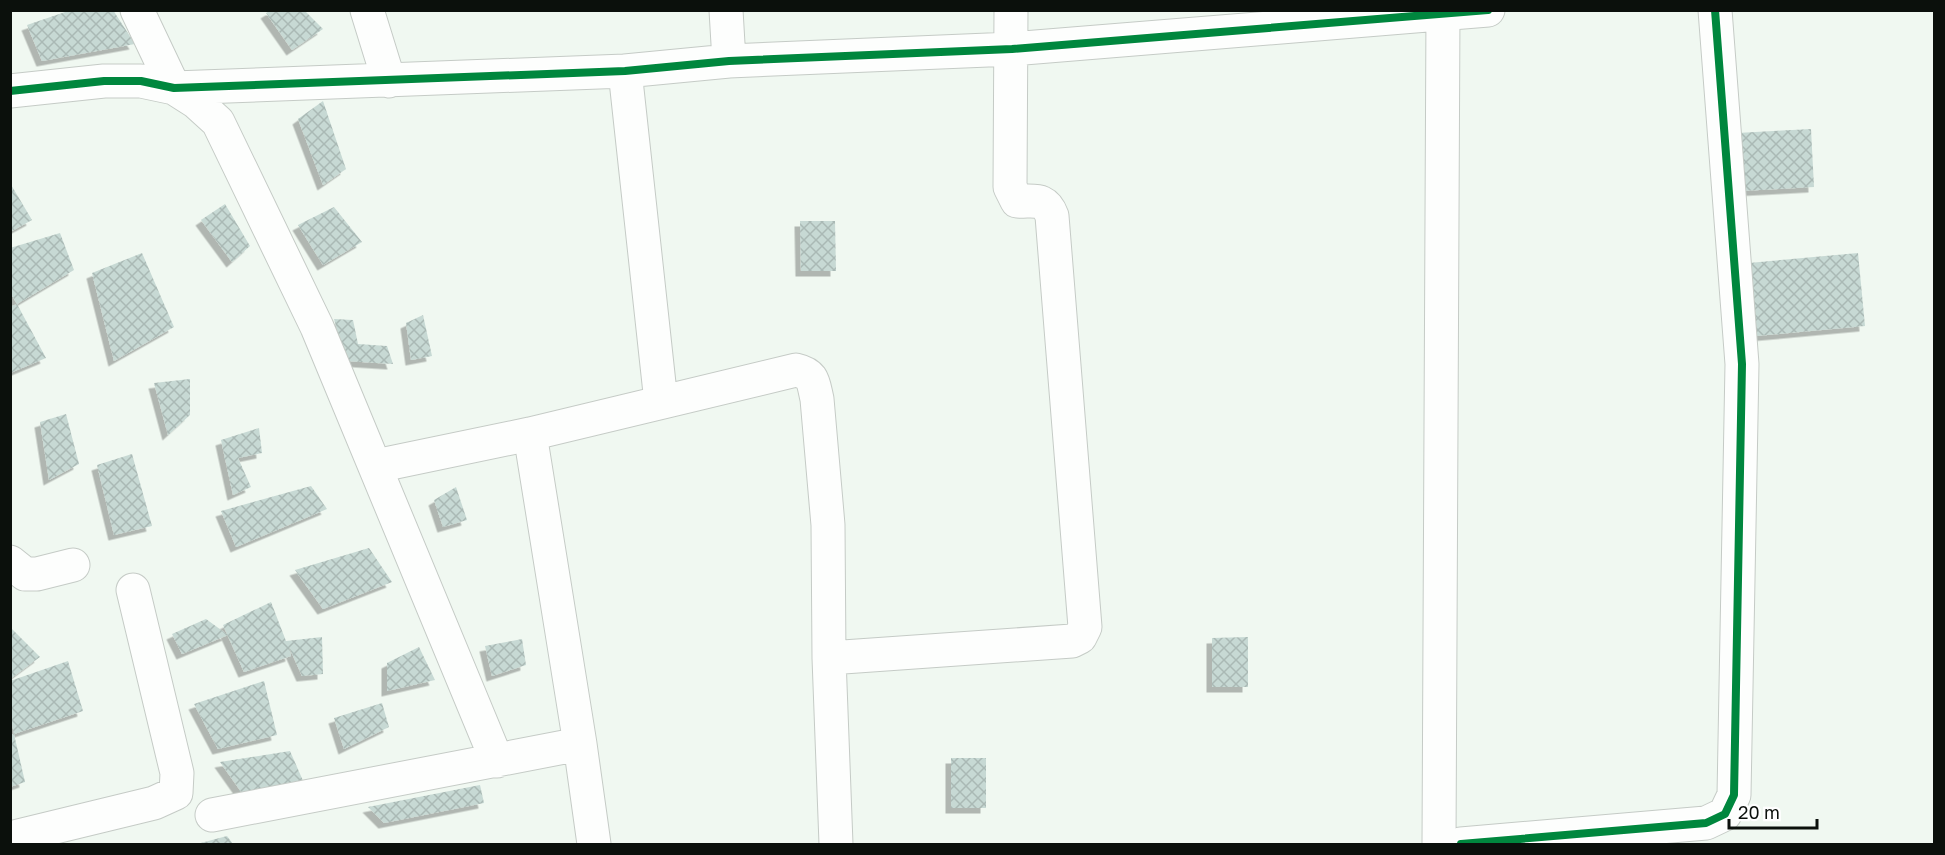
<svg xmlns="http://www.w3.org/2000/svg" width="1945" height="855" font-family="'Golos Text',sans-serif">
<style>
.building{fill:url(#building-cross-hatch);filter:url(#shadow)}
.lines{fill:none;stroke-linecap:round;stroke-linejoin:round}
.minor-casing{stroke:#c5cbc6;stroke-width:35}
.minor{stroke:#fdfefd;stroke-width:33}
.cycleway-casing{stroke:#fff;stroke-width:11}
.cycleway{stroke:#00873e;stroke-width:8}
</style>
<defs>
<pattern id="building-cross-hatch" width="8" height="8" patternUnits="userSpaceOnUse" patternTransform="scale(1.5)"><rect width="8" height="8" fill="#c7d9d4"/><path d="M0 0l8 8M0 8l8-8" fill="none" stroke="#aab9b5"/></pattern>
<filter id="shadow"><feDropShadow dx="-5.5" dy="5.5" stdDeviation="0" flood-color="#0004"/></filter>
</defs>
<rect width="100%" height="100%" fill="#f0f8f1"/>
<path class="building" d="M 71,10 L 113,10 L 135,44 L 42,61 L 27,25 Z
M 271,10 L 304,10 L 323,29 L 292,50 L 266,13 Z
M 323,101 L 346,169 L 323,185 L 298,119 Z
M 1811,129 L 1814,187 L 1740,191 L 1737,133 Z
M 10,183 L 32,220 L 10,232 Z
M 225,204 L 250,246 L 232,262 L 201,220 Z
M 334,207 L 362,242 L 323,265 L 298,225 Z
M 800,221 L 835,221 L 836,271 L 801,271 Z
M 60,233 L 74,270 L 17,304 L 10,292 L 10,248 Z
M 142,253 L 174,327 L 114,361 L 92,273 Z
M 1858,253 L 1865,326 L 1756,336 L 1749,263 Z
M 17,304 L 46,358 L 10,373 L 10,307 Z
M 423,315 L 432,356 L 411,360 L 406,323 Z
M 334,319 L 353,320 L 358,344 L 387,346 L 393,364 L 346,361 Z
M 190,379 L 190,415 L 168,435 L 154,383 Z
M 66,414 L 79,464 L 49,480 L 40,422 Z
M 259,428 L 262,453 L 238,458 L 251,487 L 233,495 L 221,440 Z
M 132,454 L 152,526 L 114,535 L 97,465 Z
M 311,486 L 327,509 L 236,547 L 221,511 Z
M 456,487 L 467,520 L 443,527 L 434,500 Z
M 369,548 L 392,582 L 323,609 L 295,570 Z
M 271,602 L 286,641 L 322,637 L 323,674 L 302,676 L 289,647 L 291,656 L 244,672 L 223,625 Z
M 206,619 L 228,635 L 182,654 L 172,634 Z
M 10,627 L 40,657 L 10,679 Z
M 1248,637 L 1248,687 L 1212,687 L 1212,638 Z
M 522,639 L 526,665 L 492,676 L 485,646 Z
M 419,647 L 435,680 L 387,691 L 387,663 Z
M 68,661 L 83,711 L 14,734 L 10,713 L 10,681 Z
M 264,681 L 277,735 L 218,749 L 194,704 Z
M 382,703 L 389,727 L 344,749 L 334,718 Z
M 14,734 L 25,782 L 10,787 L 10,735 Z
M 290,751 L 304,783 L 242,793 L 220,762 Z
M 951,758 L 986,758 L 986,808 L 951,808 Z
M 480,785 L 484,803 L 384,823 L 368,807 Z
M 227,836 L 233,844 L 197,844 Z"/>
<g class="lines">
<g class="minor-casing">
<path id="minor" d="M 137,10 L 174,88 L 196,102 L 218,122 L 317,327 L 497,761
M 367,10 L 389,81
M 726,10 L 729,61
M 625,71 L 661,402
M 10,91 L 104,81 L 141,81 L 174,88 L 625,71 L 729,61 L 1012,49 L 1488,10
M 530,434 L 580,744 L 594,844
M 376,466 L 530,434 L 796,370 C 814,374 813,382 817,399 L 828,525 L 829,658 L 836,844
M 10,562 L 25,574 L 37,574 L 73,565
M 829,658 L 1072,641 L 1080,637 L 1085,627 L 1052,216 C 1045,197 1035,202 1017,201 L 1010,187 L 1011,10
M 212,815 L 580,744
M 10,838 L 154,803 L 176,793 L 177,773 L 133,590
M 1439,844 L 1443,10
M 1461,844 L 1706,823 L 1725,814 L 1734,795 L 1742,364 L 1715,10"/>
</g>
<use href="#minor" class="minor"/>
<g class="cycleway-casing">
<path id="cycleway" d="M 10,91 L 104,81 L 141,81 L 174,88 L 625,71 L 729,61 L 1012,49 L 1488,10
M 1461,844 L 1706,823 L 1725,814 L 1734,795 L 1742,364 L 1715,10"/>
</g>
<use href="#cycleway" class="cycleway"/>
</g>
<rect width="1945" height="855" fill="none" stroke="#0b100c" stroke-width="24"/>
<path d="M1729 819v9h88v-9" fill="none" stroke="#0b100c" stroke-width="3"/>
<text x="1738" y="819" font-size="18" fill="#0b100c" stroke="#ffffff" stroke-width="4.5" paint-order="stroke">20 m</text>
</svg>
